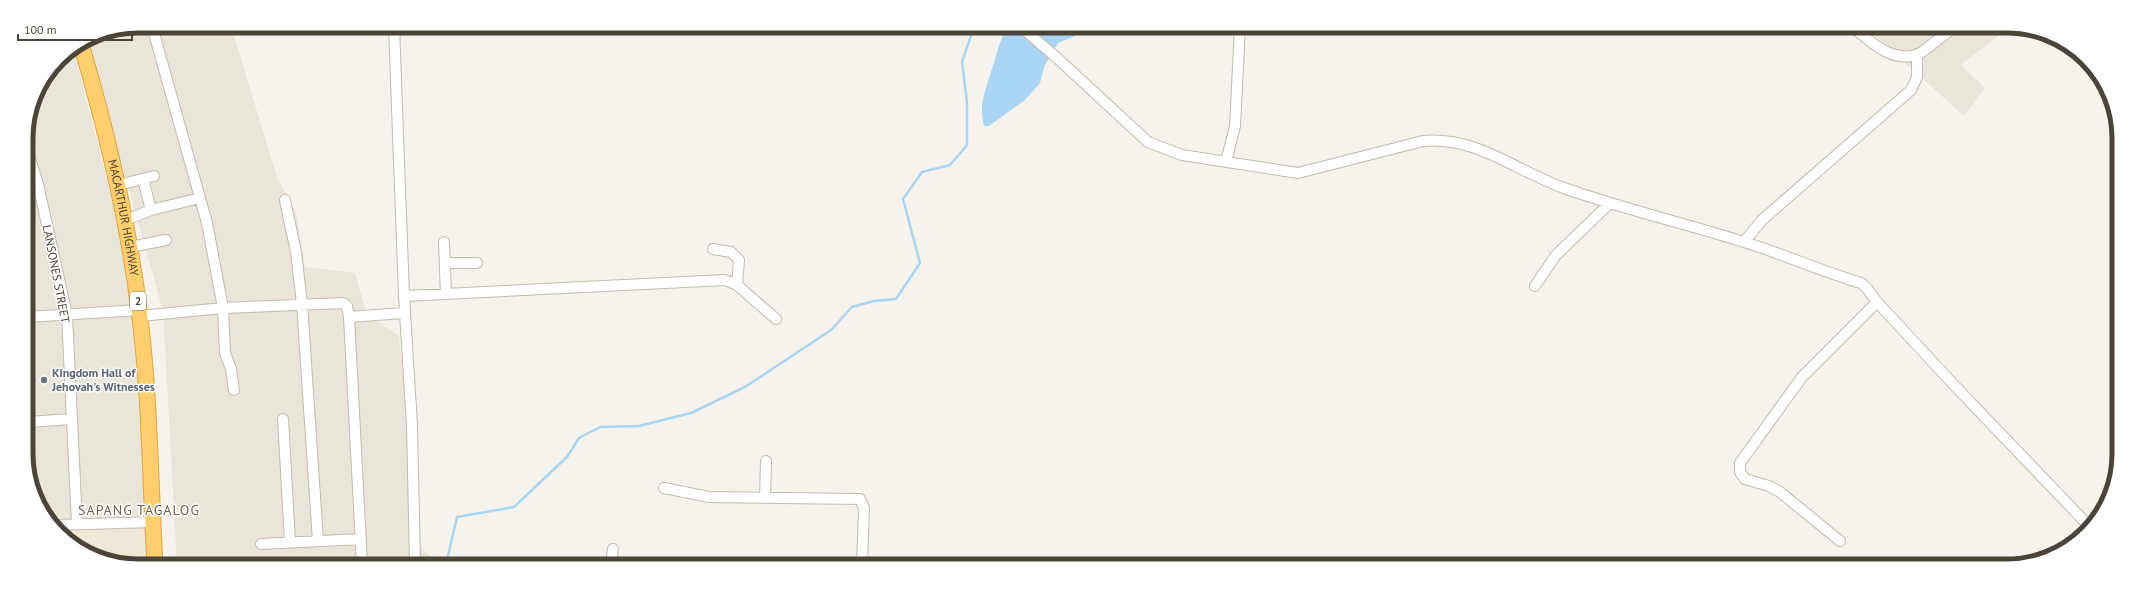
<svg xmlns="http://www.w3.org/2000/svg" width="2145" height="592" font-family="'PT Sans',sans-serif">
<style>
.residential{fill:#eae5da}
.education{fill:#efe8d6}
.water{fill:#a9d4f2}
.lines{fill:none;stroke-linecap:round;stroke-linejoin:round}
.stream{stroke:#a9d4f2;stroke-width:2.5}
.minor-casing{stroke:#c2bbae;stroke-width:12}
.highway-casing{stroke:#e0a43c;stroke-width:17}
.minor{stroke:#fff;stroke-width:10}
.highway{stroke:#ffcf6e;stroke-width:15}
.worship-dot{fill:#6b7280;stroke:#fff;stroke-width:1.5}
.labels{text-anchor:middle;stroke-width:3;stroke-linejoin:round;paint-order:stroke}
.shield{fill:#fff;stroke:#817c74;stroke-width:1}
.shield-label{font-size:11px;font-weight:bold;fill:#4b4439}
.street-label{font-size:12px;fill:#4b4439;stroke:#fff}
.worship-label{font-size:12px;font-weight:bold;fill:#5b616d;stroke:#fff;text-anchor:start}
.quarter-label{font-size:14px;letter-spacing:1px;fill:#6e6250;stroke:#fff}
.rim{fill:none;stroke:#4b4439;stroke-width:5}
</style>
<rect width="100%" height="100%" fill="#f6f3ec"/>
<path class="residential" d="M 138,26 L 231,26 L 277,177 L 296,212 L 305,267 L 355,273 L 367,315 L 399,336 L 422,550 L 442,564 L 177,564 L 163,311 L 87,40 L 95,34 Z
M 1871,28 L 2008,28 L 1961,65 L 1985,88 L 1964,116 L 1868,30 Z
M 73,49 L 123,241 L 143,410 L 152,564 L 116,564 L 59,533 L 28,476 L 26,131 L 35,95 L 59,59 Z"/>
<path class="education" d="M 144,525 L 146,564 L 116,564 L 59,533 L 56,527 Z"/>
<path class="water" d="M 1010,27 L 1096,27 L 1058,43 L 1044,67 L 1040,83 L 1025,100 L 989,126 L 984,126 C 979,105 984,95 990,75 C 996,58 998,44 1007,28 Z"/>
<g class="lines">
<path class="stream" d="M 450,564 L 448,556 L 457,517 L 514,507 L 567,457 L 579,438 L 600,427 L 639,426 L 691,413 L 745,387 L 831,330 L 852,307 L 874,301 L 896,299 L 920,263 L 903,199 L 922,172 L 950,165 L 967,145 L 967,102 L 962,62 L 974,27"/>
<g class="minor-casing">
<path id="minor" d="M 152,26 L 207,223 L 223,308 L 225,353 L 231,369 L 234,390
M 394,26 L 404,296
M 1021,27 L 1056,57 L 1148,142 L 1182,155 L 1298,173 L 1423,141 C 1477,136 1516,171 1564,188 C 1623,209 1684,223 1744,242 C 1783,254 1821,271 1861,283 L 1866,287 L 1877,302 L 1953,384 L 2090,527
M 1854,28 C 1872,44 1897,66 1922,52 L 1953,28
M 26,146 L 38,184 L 67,315 L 77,524
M 1226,162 L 1235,126 L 1240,27
M 143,179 L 151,210
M 119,185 L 154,176
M 285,200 L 296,252 L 302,304 L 318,541
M 126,220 L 151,210 L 200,198
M 444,242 L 446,294
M 1744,242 L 1762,220 L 1911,90 L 1917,77 L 1917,55
M 130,247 L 166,240
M 713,249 L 731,252 L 739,260 L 737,285
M 445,263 L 477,263
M 1535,286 L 1556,255 L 1609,204
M 140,316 L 223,308 L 343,303 L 347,306 L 349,317 L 404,313
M 27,317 L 139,310
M 349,317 L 362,564
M 283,419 L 290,542
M 28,422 L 71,419
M 664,488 L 709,497 L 860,499 L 864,508 L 862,565
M 765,498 L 766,461
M 55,525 L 153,522
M 1840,541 L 1780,492 L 1769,486 L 1745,479 L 1740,472 L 1740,463 L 1802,377 L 1877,302
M 261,544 L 361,539
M 415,564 L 412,425 L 404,296 L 725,280 L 737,285 L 776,319
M 611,564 L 613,549"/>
</g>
<g class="highway-casing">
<g id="highway">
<path id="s1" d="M 81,44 C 107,132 128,219 139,310 C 150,394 150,480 155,564"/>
</g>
</g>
<use href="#minor" class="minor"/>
<use href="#highway" class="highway"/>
</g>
<circle class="worship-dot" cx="44" cy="380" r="4"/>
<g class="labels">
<rect class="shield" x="130" y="292" width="16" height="18" rx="3"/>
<g class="shield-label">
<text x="138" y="305">2</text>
</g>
<g class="street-label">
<text dy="4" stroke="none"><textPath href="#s1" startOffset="179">MACARTHUR HIGHWAY</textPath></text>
<text transform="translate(56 274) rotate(79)" y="4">LANSONES STREET</text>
</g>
<g class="worship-label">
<text x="52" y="377">Kingdom Hall of<tspan x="52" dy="14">Jehovah's Witnesses</tspan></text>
</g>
<g class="quarter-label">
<text x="139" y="515">SAPANG TAGALOG</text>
</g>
</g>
<path d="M0 0H2145V592H0ZM138 33H2007A105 105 0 0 1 2112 138V454A105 105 0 0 1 2007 559H138A105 105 0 0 1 33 454V138A105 105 0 0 1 138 33Z" fill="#fff" fill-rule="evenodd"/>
<path class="rim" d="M138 33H2007A105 105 0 0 1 2112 138V454A105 105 0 0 1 2007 559H138A105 105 0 0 1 33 454V138A105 105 0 0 1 138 33Z"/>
<path d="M18 34v6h114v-6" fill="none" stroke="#4b4439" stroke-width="2"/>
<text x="24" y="34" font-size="12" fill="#4b4439" stroke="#ffffff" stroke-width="3" paint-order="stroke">100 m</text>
</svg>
